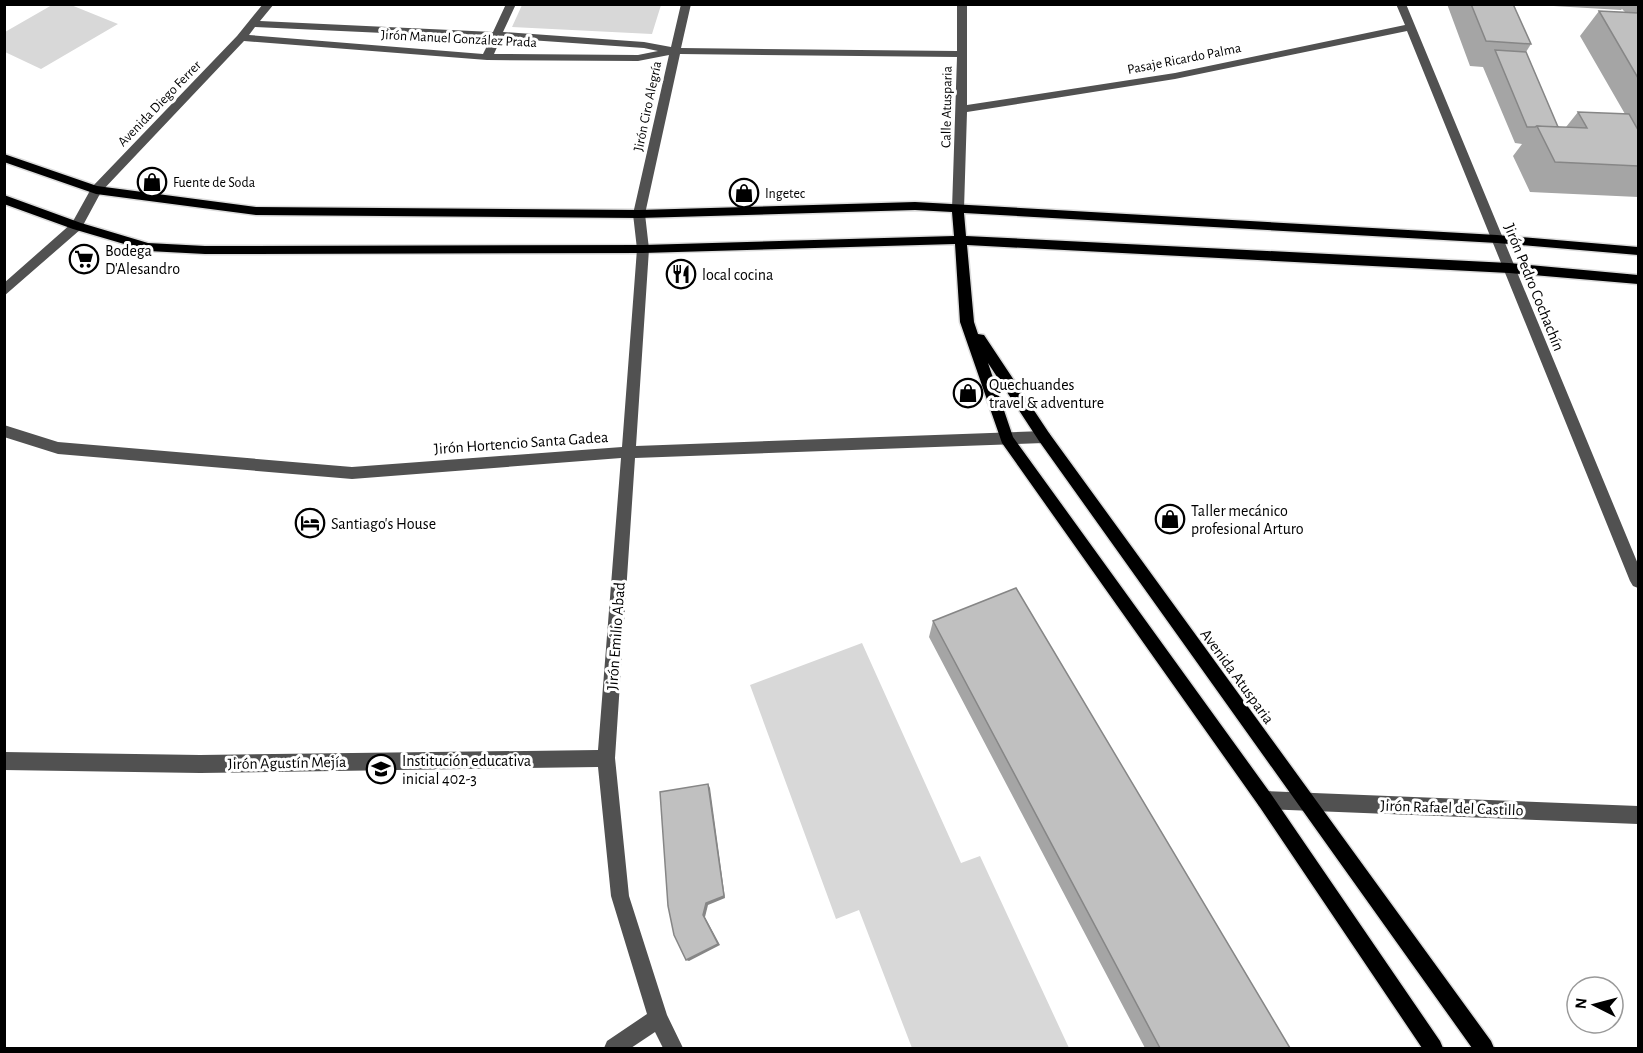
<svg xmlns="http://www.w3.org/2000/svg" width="1643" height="1053" font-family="'Alegreya Sans',sans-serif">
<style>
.green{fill:#d8d8d8}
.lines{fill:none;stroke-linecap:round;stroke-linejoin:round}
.major-casing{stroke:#dbdbdb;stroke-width:3}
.minor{fill:#515151;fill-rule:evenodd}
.major{fill:#000;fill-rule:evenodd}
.wall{fill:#a5a5a5}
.shaded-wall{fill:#868686}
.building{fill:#c0c0c0;stroke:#868686;stroke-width:1.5}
.labels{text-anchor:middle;stroke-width:6;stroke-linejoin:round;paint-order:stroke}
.far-street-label{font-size:14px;fill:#000;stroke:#fff}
.far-poi-label{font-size:14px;fill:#000;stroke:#fff;text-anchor:start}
.poi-label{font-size:16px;fill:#000;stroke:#fff;text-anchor:start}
.street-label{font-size:16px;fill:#000;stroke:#fff}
</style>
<rect width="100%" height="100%" fill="#fff"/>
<path class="green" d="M 52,5 L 71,5 L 118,24 L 41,69 L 5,52 L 5,32 Z
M 522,5 L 522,4 L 661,5 L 652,34 L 512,27 Z
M 862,643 L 961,863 L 980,856 L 1069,1048 L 912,1048 L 859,910 L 836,919 L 750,685 Z"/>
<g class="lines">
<g class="major-casing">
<path id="major" d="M 4,154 L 97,186 L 256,207 L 639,210 L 915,202 L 1497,235 L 1638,247 L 1638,255 L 1497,243 L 964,213 L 966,236 L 1509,263 L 1638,275 L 1638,284 L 1509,273 L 967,245 L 974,322 L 978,334 L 984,335 L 1049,433 L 1491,1041 L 1494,1048 L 1472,1048 L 1039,441 L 988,363 L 1013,437 L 1271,794 L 1440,1041 L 1443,1048 L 1422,1048 L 1259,806 L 1002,443 L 960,322 L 955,244 L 643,253 L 205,254 L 148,251 L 73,229 L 4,204 L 4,195 L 81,223 L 148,243 L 205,246 L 643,245 L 954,236 L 952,212 L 915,210 L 639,218 L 256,215 L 96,194 L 4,162 Z"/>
</g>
<path class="minor" d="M 263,4 L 274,4 L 260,21 L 493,32 L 506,4 L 516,4 L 503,32 L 644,42 L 671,47 L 681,4 L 691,4 L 681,48 L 957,51 L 957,4 L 967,4 L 967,105 L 1175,73 L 1405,25 L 1396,4 L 1406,4 L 1638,564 L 1638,588 L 1633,586 L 1630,581 L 1407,31 L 1175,79 L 967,112 L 964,209 L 958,213 L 952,209 L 957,57 L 680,54 L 645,214 L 649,249 L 636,446 L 1044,431 L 1049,433 L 1051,437 L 1049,441 L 1044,443 L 635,458 L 615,758 L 629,896 L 667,1015 L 683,1048 L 663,1048 L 655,1032 L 631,1048 L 604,1048 L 607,1041 L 647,1014 L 611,896 L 598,767 L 200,773 L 4,770 L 4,752 L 200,755 L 598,750 L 621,458 L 352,479 L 58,454 L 4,437 L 4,425 L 58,442 L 352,467 L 622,447 L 637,249 L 633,214 L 669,55 L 638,61 L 487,60 L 244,41 L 101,192 L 81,229 L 4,296 L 4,283 L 72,223 L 92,187 L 237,36 ZM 255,27 L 491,38 L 483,54 L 249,35 ZM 501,38 L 644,48 L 658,51 L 638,55 L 494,54 Z
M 1265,791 L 1638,806 L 1638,824 L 1265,809 L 1259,806 L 1256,800 L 1259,794 Z"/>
<use href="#major" class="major"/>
</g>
<path class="wall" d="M 1447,4 L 1513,4 L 1531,44 L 1526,52 L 1558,127 L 1566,127 L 1578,112 L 1625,114 L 1580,36 L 1599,11 L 1625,12 L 1622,9 L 1621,10 L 1519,4 L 1638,4 L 1638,197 L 1530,192 L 1513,156 L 1522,144 L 1515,143 L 1483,67 L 1470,66 Z
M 933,621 L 1290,1048 L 1145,1048 L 929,637 Z"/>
<path class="shaded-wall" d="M 708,784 L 710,788 L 725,898 L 708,905 L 705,917 L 720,945 L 689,961 L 686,960 L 703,915 Z"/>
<path class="building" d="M 1471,4 L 1513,4 L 1531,44 L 1486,41 Z
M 1599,11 L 1638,13 L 1638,78 Z
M 1495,50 L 1526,52 L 1558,127 L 1537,126 L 1535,127 L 1527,127 Z
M 1578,112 L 1629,114 L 1638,130 L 1638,166 L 1555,162 L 1537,126 L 1587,128 Z
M 1016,588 L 1290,1048 L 1160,1048 L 933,621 Z
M 708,784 L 724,896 L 706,903 L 703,915 L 718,944 L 686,960 L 674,935 L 668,906 L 660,792 Z"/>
<defs>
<g id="shop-ring" transform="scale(1.5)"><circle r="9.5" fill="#fff" stroke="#000" stroke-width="1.5"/><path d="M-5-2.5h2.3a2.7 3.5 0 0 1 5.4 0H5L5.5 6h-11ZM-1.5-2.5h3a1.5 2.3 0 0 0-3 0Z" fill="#000"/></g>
<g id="supermarket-ring" transform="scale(1.5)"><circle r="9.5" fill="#fff" stroke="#000" stroke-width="1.5"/><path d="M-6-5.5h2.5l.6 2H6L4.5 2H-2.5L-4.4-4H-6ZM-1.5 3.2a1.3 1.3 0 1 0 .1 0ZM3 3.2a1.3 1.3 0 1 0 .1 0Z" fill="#000"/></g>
<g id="restaurant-ring" transform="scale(1.5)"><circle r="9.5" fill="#fff" stroke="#000" stroke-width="1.5"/><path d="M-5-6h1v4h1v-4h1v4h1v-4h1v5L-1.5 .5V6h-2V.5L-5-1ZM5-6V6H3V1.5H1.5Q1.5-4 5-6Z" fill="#000"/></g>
<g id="hotel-ring" transform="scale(1.5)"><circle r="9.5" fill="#fff" stroke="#000" stroke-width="1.5"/><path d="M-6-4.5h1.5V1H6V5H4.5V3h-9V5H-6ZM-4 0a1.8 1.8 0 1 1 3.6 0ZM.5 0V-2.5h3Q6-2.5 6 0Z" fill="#000"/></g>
<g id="school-ring" transform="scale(1.5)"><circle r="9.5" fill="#fff" stroke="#000" stroke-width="1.5"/><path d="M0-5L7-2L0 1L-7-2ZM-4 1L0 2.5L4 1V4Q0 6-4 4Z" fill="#000"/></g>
</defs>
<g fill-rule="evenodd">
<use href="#shop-ring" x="152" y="182"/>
<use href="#shop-ring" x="744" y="193"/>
<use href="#supermarket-ring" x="84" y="259"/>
<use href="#restaurant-ring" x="681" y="274"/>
<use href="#shop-ring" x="968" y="393"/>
<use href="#shop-ring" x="1170" y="519"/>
<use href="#hotel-ring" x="310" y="523"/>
<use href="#school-ring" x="381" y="769"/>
</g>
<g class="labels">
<g class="far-street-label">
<text transform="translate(459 38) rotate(3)" y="5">Jirón Manuel González Prada</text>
<text transform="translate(1184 58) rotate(-11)" y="5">Pasaje Ricardo Palma</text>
<text transform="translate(159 103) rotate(-46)" y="5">Avenida Diego Ferrer</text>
<text transform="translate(647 106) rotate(-78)" y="5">Jirón Ciro Alegría</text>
<text transform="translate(946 107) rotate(-89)" y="5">Calle Atusparia</text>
</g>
<g class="far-poi-label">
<text x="173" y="187">Fuente de Soda</text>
<text x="765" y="198">Ingetec</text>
</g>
<g class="poi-label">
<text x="105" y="256">Bodega<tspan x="105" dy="18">D'Alesandro</tspan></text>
<text x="702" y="280">local cocina</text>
<text x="989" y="390">Quechuandes<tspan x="989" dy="18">travel &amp; adventure</tspan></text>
<text x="1191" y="516">Taller mecánico<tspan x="1191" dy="18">profesional Arturo</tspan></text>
<text x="331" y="529">Santiago's House</text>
<text x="402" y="766">Institución educativa<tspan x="402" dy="18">inicial 402-3</tspan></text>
</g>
<g class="street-label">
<text transform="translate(1535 287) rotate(68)" y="6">Jirón Pedro Cochachín</text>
<text transform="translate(521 442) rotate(-4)" y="6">Jirón Hortencio Santa Gadea</text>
<text transform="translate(615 636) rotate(-86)" y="6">Jirón Emilio Abad</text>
<text transform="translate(1238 676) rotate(54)" y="6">Avenida Atusparia</text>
<text transform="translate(287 762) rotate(-1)" y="6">Jirón Agustín Mejía</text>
<text transform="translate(1452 807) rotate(2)" y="6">Jirón Rafael del Castillo</text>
</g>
</g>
<rect width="1643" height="1053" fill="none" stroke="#000000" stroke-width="12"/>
<g transform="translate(1595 1005) rotate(276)"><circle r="28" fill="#ffffff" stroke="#999999" stroke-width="1.5"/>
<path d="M0-4.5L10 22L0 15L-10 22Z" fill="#000000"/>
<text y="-9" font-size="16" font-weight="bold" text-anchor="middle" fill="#000000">N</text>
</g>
</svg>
